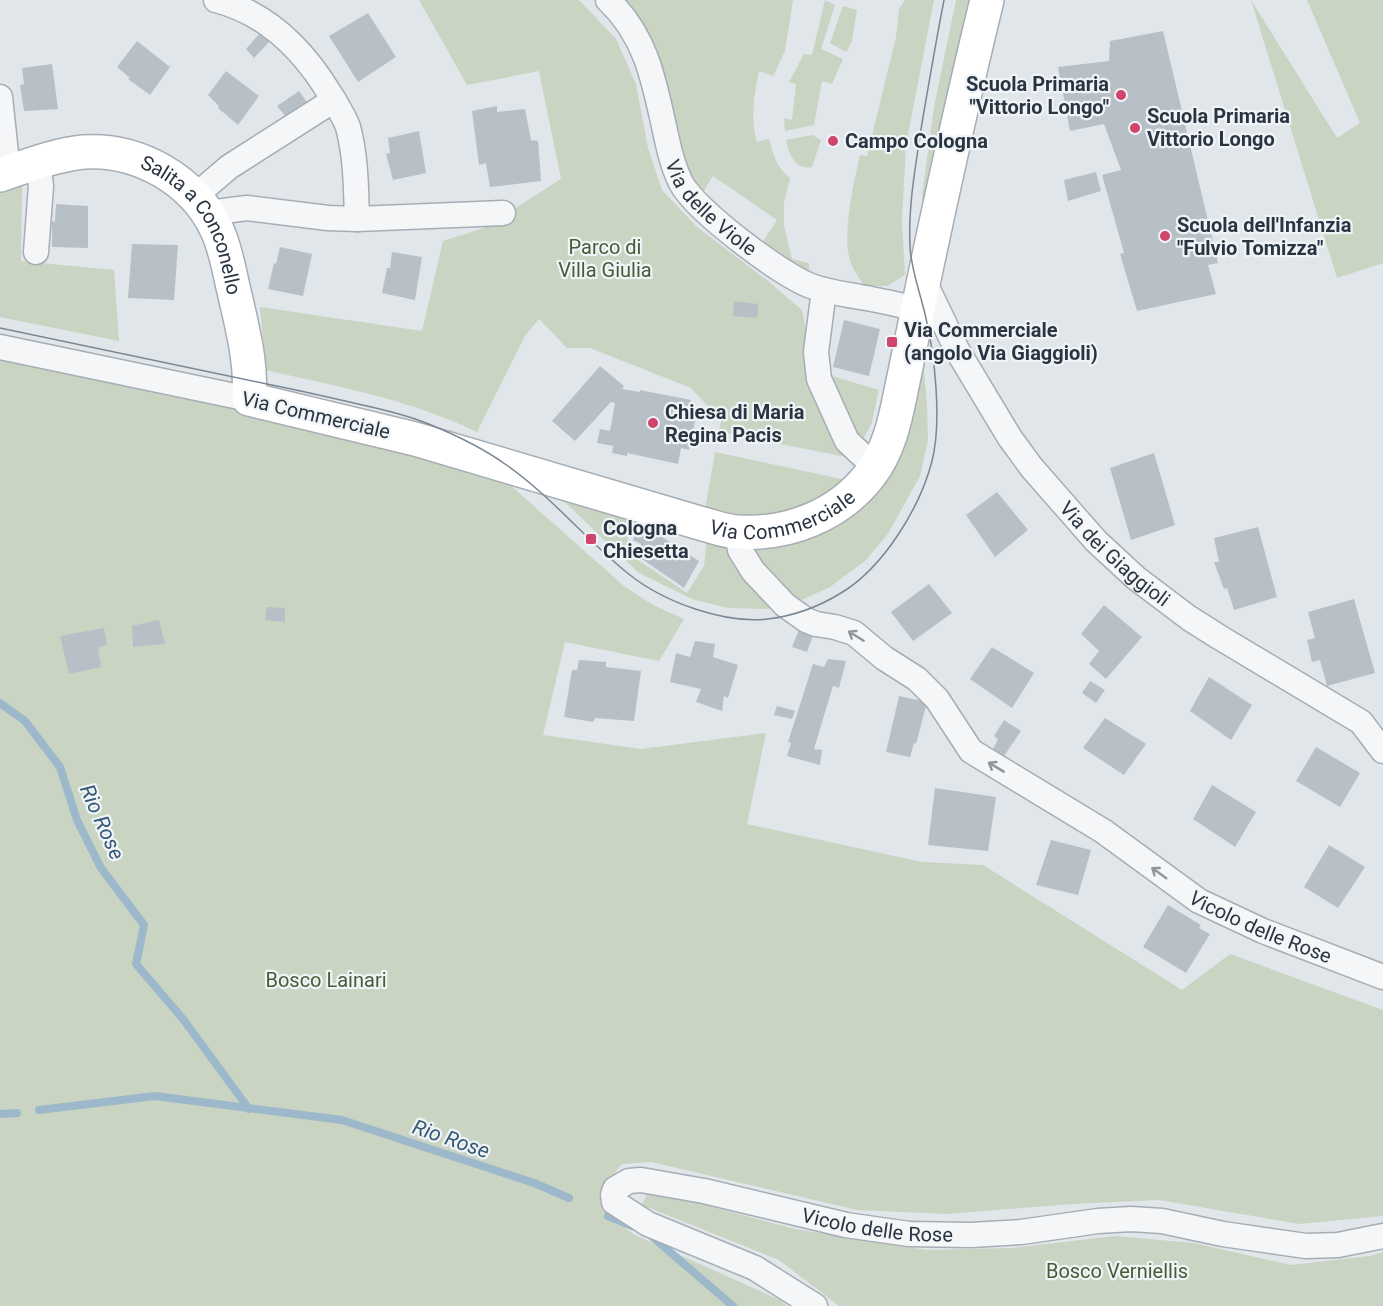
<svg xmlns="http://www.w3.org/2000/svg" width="1383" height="1306" font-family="Roboto,sans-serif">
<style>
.green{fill:#c9d4c2}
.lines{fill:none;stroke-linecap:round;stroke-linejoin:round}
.stream{stroke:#9cb8ca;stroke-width:8}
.building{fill:#b8c0c7}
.minor-casing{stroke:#a6adb4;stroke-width:27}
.secondary-casing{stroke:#a6adb4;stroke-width:36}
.minor{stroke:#f4f6f8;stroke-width:24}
.secondary{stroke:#fff;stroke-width:33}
.tram{stroke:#7a8794;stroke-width:1.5}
.oneway{stroke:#8e969d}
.poi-dot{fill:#d0456c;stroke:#f1f4f7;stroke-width:2}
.labels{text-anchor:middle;stroke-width:4.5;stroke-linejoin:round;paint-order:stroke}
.poi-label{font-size:20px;font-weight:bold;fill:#293542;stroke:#f1f4f7;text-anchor:start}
.street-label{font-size:20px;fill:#293542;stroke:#f1f4f7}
.park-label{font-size:20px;fill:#435e36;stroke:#f1f4f7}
.water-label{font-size:21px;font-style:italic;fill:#325a77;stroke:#f1f4f7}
</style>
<rect width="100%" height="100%" fill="#e1e6ea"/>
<path class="green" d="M 419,0 L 578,0 L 581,2 L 616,39 L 636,84 L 648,148 L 662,190 L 697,227 L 768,281 L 802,310 L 815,371 L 879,390 L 871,425 L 852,458 L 719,432 L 721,420 L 691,388 L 590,348 L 567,348 L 539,319 L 525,336 L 477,432 C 409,399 339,387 266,370 L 260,307 L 422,331 L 443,241 L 484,228 L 561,179 L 539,71 L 467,85 Z
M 617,0 L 793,0 L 785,51 L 773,76 L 759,71 C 754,95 750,118 757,142 L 769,139 C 773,154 777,169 790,178 L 784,202 L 784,226 L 792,259 L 809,263 L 809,276 L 760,246 L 777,220 L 713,176 L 699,199 Z
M 825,0 L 835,5 L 821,49 L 843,59 L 832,84 L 822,81 L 814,125 L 785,131 L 784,118 L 792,120 L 796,84 L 789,82 L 804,54 L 812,55 Z
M 905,0 L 934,0 L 906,145 L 902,220 L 905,275 L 887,286 L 864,286 C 860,279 855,273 852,266 C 840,241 854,182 860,155 L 867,156 L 896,37 L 899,9 Z
M 956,0 L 972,0 L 923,210 L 922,196 L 934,107 Z
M 1251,0 L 1337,138 L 1360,123 L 1307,0 L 1383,0 L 1383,263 L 1337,278 Z
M 843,6 L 857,10 L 852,41 L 846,52 L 830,43 Z
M 812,135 L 821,140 L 812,167 C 796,171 788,153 786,140 Z
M 22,186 L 21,261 L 114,270 L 119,341 L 0,317 L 0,192 Z
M 921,338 L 927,404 L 928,440 L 920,476 L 888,534 L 865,561 L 830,587 L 795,603 L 759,567 L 748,542 L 840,515 Z
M 0,360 L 229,407 L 492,469 L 624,586 L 653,605 L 684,619 L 659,661 L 565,642 L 543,735 L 641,749 L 766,733 L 747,824 L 922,862 L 983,865 L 1182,990 L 1230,954 L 1383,1010 L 1383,1216 L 1300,1224 L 1159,1200 L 1073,1204 L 946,1214 L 857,1210 L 651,1162 L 622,1164 L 603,1187 L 608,1216 L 635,1235 L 780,1300 L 787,1306 L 0,1306 Z
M 715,452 L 846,480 L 824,499 L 772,518 L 734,519 L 705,510 Z
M 549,487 L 634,516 L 625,551 L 687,593 L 704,566 L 707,539 L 730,545 L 776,608 L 769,609 L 728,608 L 692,599 L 639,573 Z
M 647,1194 L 686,1200 L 795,1229 L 927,1250 L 1011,1248 L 1116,1236 L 1194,1243 L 1291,1265 L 1370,1256 L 1383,1252 L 1383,1306 L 839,1306 L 779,1260 L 642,1205 Z"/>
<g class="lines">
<path class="stream" d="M 0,703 L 25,721 L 60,767 L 77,820 L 101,868 L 144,925 L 136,964 L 183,1019 L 249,1109
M 39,1110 L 155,1096 L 342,1120 L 534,1183 L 569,1198
M 0,1114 L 17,1113
M 608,1216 L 632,1226
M 649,1234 L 733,1306"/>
</g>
<path class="building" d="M 368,13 L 396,57 L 358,82 L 329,36 Z
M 1163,31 L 1218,263 L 1208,265 L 1216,294 L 1137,311 L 1120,254 L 1124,253 L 1102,175 L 1121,170 L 1104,124 L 1070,131 L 1058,67 L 1109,61 L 1110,41 Z
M 260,33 L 269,42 L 254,58 L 246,49 Z
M 137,41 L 170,67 L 150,95 L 128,79 L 130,78 L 117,67 Z
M 52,64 L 58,109 L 24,111 L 20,85 L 24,84 L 22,68 Z
M 226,71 L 259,96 L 238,125 L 218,108 L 219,106 L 208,95 Z
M 299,91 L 307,102 L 286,117 L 277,106 Z
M 497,106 L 497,112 L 525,109 L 531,140 L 538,141 L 541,181 L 490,187 L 486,163 L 479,165 L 472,111 Z
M 419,131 L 426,173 L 393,180 L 386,154 L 390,153 L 388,138 Z
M 1096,172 L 1101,191 L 1068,201 L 1064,180 Z
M 56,204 L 88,206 L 88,248 L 52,247 L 52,221 L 55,222 Z
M 132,244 L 178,245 L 174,300 L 128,298 Z
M 280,247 L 312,254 L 303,296 L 268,289 L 274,263 L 276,264 Z
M 392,252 L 422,257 L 415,300 L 382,293 L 387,268 L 390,268 Z
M 734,301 L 758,304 L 757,318 L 733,316 Z
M 844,320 L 880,329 L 869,376 L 833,367 Z
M 600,366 L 624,386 L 622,389 L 640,392 L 640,390 L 691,400 L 687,415 L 696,416 L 689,450 L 681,448 L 678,464 L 627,453 L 627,456 L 612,453 L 613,446 L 597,443 L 600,429 L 610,431 L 615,403 L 611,402 L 575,441 L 552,421 Z
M 1154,453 L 1175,525 L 1131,540 L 1110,468 Z
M 997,492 L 1028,530 L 995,557 L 966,515 Z
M 640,524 L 664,533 L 662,537 L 699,561 L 684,588 L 636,555 L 641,544 L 633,540 Z
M 1258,527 L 1277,597 L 1234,610 L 1227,588 L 1224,589 L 1214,562 L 1219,562 L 1214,538 Z
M 929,584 L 952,613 L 913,641 L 891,612 Z
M 1354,599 L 1375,673 L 1327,686 L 1320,660 L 1312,662 L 1307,640 L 1315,638 L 1308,612 Z
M 1104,605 L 1142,637 L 1106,679 L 1089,664 L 1099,651 L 1081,634 Z
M 267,607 L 285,608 L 285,622 L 265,620 Z
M 159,620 L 165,644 L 133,647 L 132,626 Z
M 104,628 L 107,645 L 98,647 L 101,667 L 69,674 L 60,636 Z
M 799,630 L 813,636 L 807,652 L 792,647 Z
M 695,641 L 715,644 L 713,657 L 738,665 L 728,698 L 724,696 L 722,711 L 696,702 L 701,689 L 670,682 L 676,653 L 690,657 Z
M 992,647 L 1034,673 L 1012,708 L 970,679 Z
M 828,659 L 846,661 L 839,688 L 833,686 L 814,749 L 822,750 L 820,765 L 787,756 L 791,743 L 788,742 L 813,664 L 824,667 Z
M 579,660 L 606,662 L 606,667 L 641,671 L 634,721 L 595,718 L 593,722 L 564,717 L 572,670 L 577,670 Z
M 1209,677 L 1252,705 L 1231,740 L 1190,711 Z
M 1090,681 L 1105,690 L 1096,703 L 1082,693 Z
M 899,696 L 927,702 L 916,744 L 914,743 L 910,757 L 886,752 Z
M 777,706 L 795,711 L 792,719 L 774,715 Z
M 1105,718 L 1146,744 L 1124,775 L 1083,748 Z
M 1004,720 L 1021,731 L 1004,756 L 993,749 L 998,739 L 994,736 Z
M 1316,747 L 1360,773 L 1340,807 L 1296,781 Z
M 1212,785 L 1256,812 L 1235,847 L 1193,819 Z
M 935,788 L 996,797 L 988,851 L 928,845 Z
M 1051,840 L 1091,850 L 1078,895 L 1036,885 Z
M 1329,845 L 1365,867 L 1338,908 L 1304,887 Z
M 1168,905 L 1201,925 L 1199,928 L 1210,934 L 1186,973 L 1143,947 Z"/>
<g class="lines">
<g class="minor-casing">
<g id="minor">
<path d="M 216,0 C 267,13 304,51 330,94 C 336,104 344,116 348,127 C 356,157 356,188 357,219"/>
<path id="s1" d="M 608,0 C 649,39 655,87 667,140 C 670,154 674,169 681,183 C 696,211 780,274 811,286 C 827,292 844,294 860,297 C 880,300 899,305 918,309"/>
<path d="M 0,97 L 8,172"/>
<path d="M 194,197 L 229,167 L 334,100"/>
<path d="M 208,213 L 247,208 L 328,218 L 357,219 L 503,213"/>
<path d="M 36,252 L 41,186 L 38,162"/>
<path id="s2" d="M 924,281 L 957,350 L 1010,438 L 1032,468 L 1096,541 L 1136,578 L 1189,618 L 1219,637 L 1361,722 L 1383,751"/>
<path d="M 824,290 L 816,352 L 819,379 L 847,441 L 875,467"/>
<path d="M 0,347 L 249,399"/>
<path id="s3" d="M 737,532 L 740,550 L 753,571 L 785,605 L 806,620 L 816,624 L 835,627 L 854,633 L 884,658 L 917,679 L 937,699 L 971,751 L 1103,831 L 1199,901 L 1263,931 L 1383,977"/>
<path id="s4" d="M 815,1306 L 755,1268 L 648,1224 L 614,1202 L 613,1195 L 615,1189 L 629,1181 L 641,1180 L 704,1191 L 846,1225 L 909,1234 L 971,1235 L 1021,1232 L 1098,1221 L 1131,1219 L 1162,1221 L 1223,1234 L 1306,1246 L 1338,1245 L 1383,1236"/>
</g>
</g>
<g class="secondary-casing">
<g id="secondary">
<path id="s5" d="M 0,175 C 27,166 55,155 83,152 C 138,148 194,180 217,230 C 226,249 229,271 234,291 C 242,327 252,362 249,399 L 415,439 L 703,524 C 715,527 727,532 739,532 C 789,535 839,515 870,475 C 893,445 897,408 905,372 C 911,343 917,313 923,284 C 943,189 964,94 987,0"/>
</g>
</g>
<use href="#minor" class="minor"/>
<use href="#secondary" class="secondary"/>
<path class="tram" d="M 0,328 C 89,346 178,365 267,384 C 297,390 328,397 358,404 C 381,409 404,414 426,423 C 454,434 483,448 508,466 C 553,498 587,541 630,575 C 664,602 724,624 768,619 C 793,616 820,606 841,593 C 883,568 920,508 932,461 C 942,422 935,354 925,314 C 920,292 911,270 910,246 C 908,205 916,164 922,123 C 929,82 936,41 944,0"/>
</g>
<defs><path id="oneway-shaft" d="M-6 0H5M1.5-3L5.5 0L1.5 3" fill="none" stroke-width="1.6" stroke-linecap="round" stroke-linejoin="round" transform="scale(1.5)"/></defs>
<g class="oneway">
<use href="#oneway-shaft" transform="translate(856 636) rotate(-148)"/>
<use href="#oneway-shaft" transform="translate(996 767) rotate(-149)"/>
<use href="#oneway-shaft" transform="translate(1159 873) rotate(-144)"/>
</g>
<g class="poi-dot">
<circle cx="1121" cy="95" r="6"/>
<circle cx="1135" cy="128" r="6"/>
<circle cx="833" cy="141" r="6"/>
<circle cx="1165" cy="236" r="6"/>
<rect x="886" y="336" width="12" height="12" rx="3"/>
<circle cx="653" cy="423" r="6"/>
<rect x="585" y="533" width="12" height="12" rx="3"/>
</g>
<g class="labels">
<g class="poi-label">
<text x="1109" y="91" text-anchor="end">Scuola Primaria<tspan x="1109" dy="23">"Vittorio Longo"</tspan></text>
<text x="1147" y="123">Scuola Primaria<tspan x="1147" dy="23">Vittorio Longo</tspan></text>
<text x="845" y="148">Campo Cologna</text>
<text x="1177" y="232">Scuola dell'Infanzia<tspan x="1177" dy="23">"Fulvio Tomizza"</tspan></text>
<text x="904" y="337">Via Commerciale<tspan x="904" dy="23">(angolo Via Giaggioli)</tspan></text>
<text x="665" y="419">Chiesa di Maria<tspan x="665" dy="23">Regina Pacis</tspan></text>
<text x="603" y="535">Cologna<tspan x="603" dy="23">Chiesetta</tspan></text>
</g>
<g class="street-label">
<text dy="7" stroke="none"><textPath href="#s1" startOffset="238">Via delle Viole</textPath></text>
<text dy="7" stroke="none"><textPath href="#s5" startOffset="232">Salita a Conconello</textPath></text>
<text transform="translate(316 415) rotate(13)" y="7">Via Commerciale</text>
<text dy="7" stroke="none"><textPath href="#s5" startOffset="978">Via Commerciale</textPath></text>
<text dy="7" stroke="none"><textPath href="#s2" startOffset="336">Via dei Giaggioli</textPath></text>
<text dy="7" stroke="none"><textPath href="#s3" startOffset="674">Vicolo delle Rose</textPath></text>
<text dy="7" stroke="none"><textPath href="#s4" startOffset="510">Vicolo delle Rose</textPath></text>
</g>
<g class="park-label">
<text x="605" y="254">Parco di<tspan x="605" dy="23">Villa Giulia</tspan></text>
<text x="326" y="987">Bosco Lainari</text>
<text x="1117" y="1278">Bosco Verniellis</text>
</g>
<g class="water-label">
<text transform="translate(102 822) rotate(66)" y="7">Rio Rose</text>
<text transform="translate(451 1139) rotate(19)" y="7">Rio Rose</text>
</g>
</g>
</svg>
